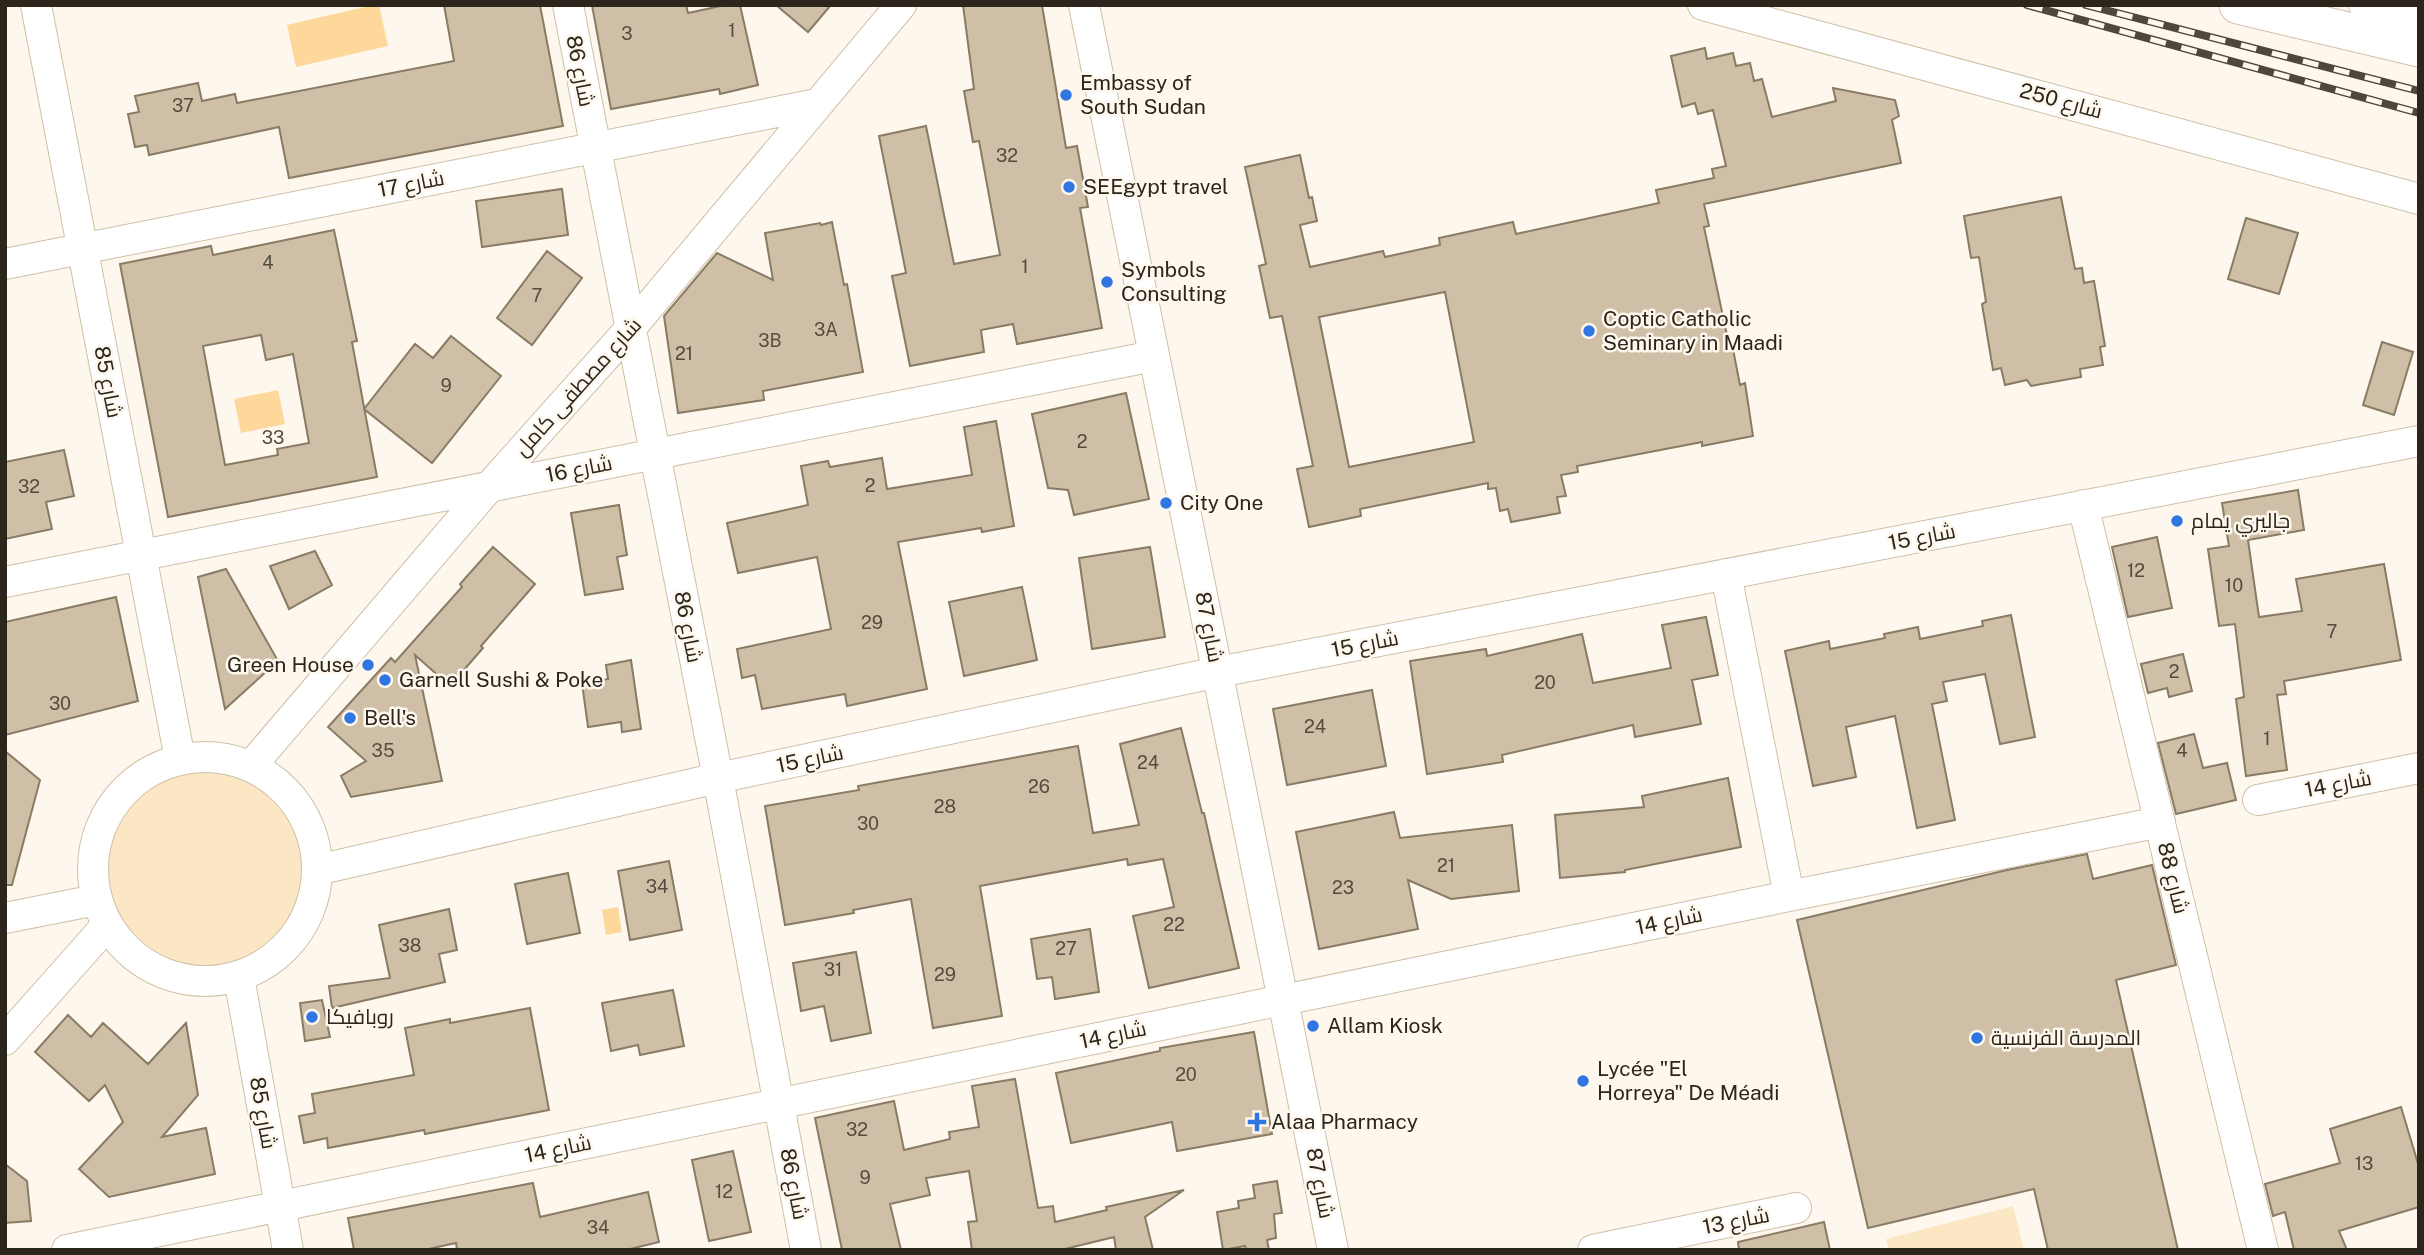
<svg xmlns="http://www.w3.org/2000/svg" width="2424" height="1255" font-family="'Public Sans',Cairo,sans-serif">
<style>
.green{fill:#fce7c5}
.water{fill:#fed89a}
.building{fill:#cebfa6;stroke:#897b64;stroke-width:2;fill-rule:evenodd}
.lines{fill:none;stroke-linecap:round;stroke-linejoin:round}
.minor-casing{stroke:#cfc0a7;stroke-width:32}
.major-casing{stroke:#cfc0a7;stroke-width:39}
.minor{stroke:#fff;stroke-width:30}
.major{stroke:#fff;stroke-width:37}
.rail-casing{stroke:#4d473d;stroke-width:8}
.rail{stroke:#fef7ed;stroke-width:5;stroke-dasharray:16;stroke-linecap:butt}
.poi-dot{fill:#3076e3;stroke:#fef7ed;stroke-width:2.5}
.labels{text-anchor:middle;stroke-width:5;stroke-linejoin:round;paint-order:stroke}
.number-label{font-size:18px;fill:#544c3e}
.street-label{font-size:21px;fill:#2b251b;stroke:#fef7ed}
.poi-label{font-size:21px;fill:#2b251b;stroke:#fef7ed;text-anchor:start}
</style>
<rect width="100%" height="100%" fill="#fef7ed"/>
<path class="green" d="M98 869a103 103 0 1 1 206 0a103 103 0 1 1-206 0Z
M 2013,1206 L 2024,1250 L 1889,1250 L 1886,1239 Z"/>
<path class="water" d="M 373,5 L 379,5 L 388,46 L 296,67 L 287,25 Z
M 278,390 L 285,424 L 241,433 L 234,399 Z
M 618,907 L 622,932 L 606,935 L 602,910 Z"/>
<path class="building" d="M 444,5 L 540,5 L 563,126 L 289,178 L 279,127 L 149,155 L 147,145 L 135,147 L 128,114 L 139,112 L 135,96 L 198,83 L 202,101 L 235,94 L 237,103 L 454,61 Z
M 592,5 L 686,5 L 688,13 L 725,5 L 740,5 L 758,85 L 720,94 L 719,89 L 611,109 Z
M 776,5 L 831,5 L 808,32 Z
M 963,5 L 1042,5 L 1066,148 L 1077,146 L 1088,207 L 1080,208 L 1102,328 L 1017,344 L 1013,324 L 981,330 L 984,352 L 910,366 L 892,276 L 906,273 L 879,136 L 926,126 L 954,264 L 1000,255 L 979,141 L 973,142 L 964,91 L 974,89 Z
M 1705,48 L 1707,59 L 1733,53 L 1736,66 L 1750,63 L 1754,81 L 1762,79 L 1772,117 L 1836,101 L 1833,88 L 1895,100 L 1899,116 L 1892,120 L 1901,163 L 1704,204 L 1709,226 L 1704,227 L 1729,345 L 1732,344 L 1740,385 L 1745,383 L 1753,436 L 1702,446 L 1702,442 L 1577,466 L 1578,472 L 1561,475 L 1566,496 L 1557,497 L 1560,513 L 1511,522 L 1508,509 L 1500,511 L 1496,488 L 1488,489 L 1488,483 L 1360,509 L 1361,516 L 1309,527 L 1297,469 L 1313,466 L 1282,316 L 1270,318 L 1259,266 L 1266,264 L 1245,167 L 1300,155 L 1309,198 L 1312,197 L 1317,221 L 1300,225 L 1310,267 L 1383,251 L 1385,257 L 1440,245 L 1439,238 L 1513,222 L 1516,234 L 1659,203 L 1656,190 L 1714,178 L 1712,169 L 1726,166 L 1713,110 L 1698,114 L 1695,103 L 1682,107 L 1671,56 ZM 1445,292 L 1474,442 L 1349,467 L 1319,317 Z
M 562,189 L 568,235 L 482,247 L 476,201 Z
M 2061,197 L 2075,269 L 2082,268 L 2084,283 L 2094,281 L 2105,346 L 2100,347 L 2103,365 L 2080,369 L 2081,377 L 2031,386 L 2027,380 L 2005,385 L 2001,368 L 1993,370 L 1982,304 L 1986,302 L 1979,257 L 1971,258 L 1964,216 Z
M 2246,218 L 2298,233 L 2279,294 L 2228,279 Z
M 832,222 L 844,285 L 847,284 L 863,372 L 763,391 L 764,400 L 678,413 L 664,316 L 717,253 L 773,280 L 765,233 L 820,223 L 821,225 Z
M 334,230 L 357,341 L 352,342 L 377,477 L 168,517 L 120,264 L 211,246 L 213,255 ZM 261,335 L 266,360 L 293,354 L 309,443 L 277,449 L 278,455 L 225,465 L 203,346 Z
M 547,251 L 582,278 L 532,345 L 497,318 Z
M 451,336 L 501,376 L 432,463 L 364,409 L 415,344 L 433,358 Z
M 2382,342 L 2413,352 L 2394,415 L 2363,405 Z
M 1126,393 L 1149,499 L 1074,515 L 1068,490 L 1048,488 L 1032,414 Z
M 996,421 L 1014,526 L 982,532 L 981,528 L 898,542 L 927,689 L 847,706 L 845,694 L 762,709 L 755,675 L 742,678 L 737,649 L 831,629 L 817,557 L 738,573 L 727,523 L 808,505 L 801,466 L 828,461 L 830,467 L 882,458 L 887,489 L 972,475 L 964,427 Z
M 64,450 L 74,496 L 46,502 L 52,529 L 5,539 L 5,462 Z
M 2298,490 L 2304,530 L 2248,540 L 2259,617 L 2302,611 L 2296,579 L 2384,564 L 2401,660 L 2284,681 L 2286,694 L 2277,695 L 2287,770 L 2246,776 L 2236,699 L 2244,697 L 2235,624 L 2219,626 L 2208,549 L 2229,546 L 2222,503 Z
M 619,505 L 627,555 L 617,557 L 623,589 L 585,595 L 571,513 Z
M 2157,537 L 2172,608 L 2128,617 L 2112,547 Z
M 493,547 L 535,584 L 481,646 L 483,648 L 450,686 L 415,655 L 442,781 L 351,797 L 341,776 L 366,761 L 328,727 L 391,658 L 395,662 L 462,587 L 460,584 Z
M 1150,547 L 1165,637 L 1092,649 L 1079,558 Z
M 315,551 L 332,585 L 289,609 L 270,566 Z
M 226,569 L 278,661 L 225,709 L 198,577 Z
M 1022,587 L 1037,660 L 964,676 L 949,602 Z
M 116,597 L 138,701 L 5,735 L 5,622 Z
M 2011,615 L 2035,737 L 2000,744 L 1985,674 L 1943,682 L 1947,701 L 1932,704 L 1955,820 L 1917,828 L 1895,716 L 1846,727 L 1856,777 L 1813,786 L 1785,651 L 1829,641 L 1830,649 L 1885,638 L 1884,634 L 1918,627 L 1920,639 L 1983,626 L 1982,621 Z
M 1706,617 L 1718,675 L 1692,680 L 1701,724 L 1635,737 L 1633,725 L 1502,755 L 1503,762 L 1427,774 L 1410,661 L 1486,649 L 1487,656 L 1582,634 L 1593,683 L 1671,668 L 1662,625 Z
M 2183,654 L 2192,691 L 2169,697 L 2167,688 L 2148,693 L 2141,664 Z
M 631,660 L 641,729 L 622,732 L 621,722 L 588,727 L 582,683 L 608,679 L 606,665 Z
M 1372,690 L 1386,766 L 1287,785 L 1273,709 Z
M 1181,728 L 1202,813 L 1204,813 L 1239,968 L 1149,988 L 1133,916 L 1174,907 L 1163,859 L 1128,865 L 1127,859 L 980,886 L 1002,1016 L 933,1028 L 911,899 L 853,910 L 854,913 L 785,925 L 765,806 L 859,790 L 858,786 L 1078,746 L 1093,833 L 1139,825 L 1120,744 Z
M 2194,734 L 2203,768 L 2227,763 L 2236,800 L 2176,814 L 2158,743 Z
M 5,751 L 40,780 L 12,885 L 5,885 Z
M 1728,778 L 1741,847 L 1625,870 L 1625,872 L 1560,878 L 1555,815 L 1644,807 L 1642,796 Z
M 1394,812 L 1400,838 L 1512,825 L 1519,891 L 1451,899 L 1408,880 L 1418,929 L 1319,949 L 1296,832 Z
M 2087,854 L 2093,879 L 2152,865 L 2176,965 L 2116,980 L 2178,1250 L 2048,1250 L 2034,1189 L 1868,1228 L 1797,920 L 2007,870 Z
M 669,861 L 682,930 L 630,940 L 618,871 Z
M 568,873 L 580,933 L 527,944 L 515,884 Z
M 449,909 L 457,950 L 439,954 L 445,982 L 332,1008 L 329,986 L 390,978 L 379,925 Z
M 1090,929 L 1099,992 L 1055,999 L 1052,977 L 1037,979 L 1031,939 Z
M 856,952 L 871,1033 L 831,1041 L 824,1006 L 801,1011 L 793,963 Z
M 673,990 L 684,1046 L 640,1055 L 638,1045 L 611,1051 L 602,1003 Z
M 322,1000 L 330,1037 L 305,1041 L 300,1003 Z
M 530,1008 L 549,1110 L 425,1134 L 424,1130 L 328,1148 L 327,1138 L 304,1143 L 299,1116 L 315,1113 L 312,1094 L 414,1075 L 405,1028 L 450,1019 L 450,1023 Z
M 68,1015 L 91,1037 L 103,1023 L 148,1064 L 186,1023 L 198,1095 L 162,1137 L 206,1128 L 215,1174 L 109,1197 L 79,1169 L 123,1122 L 105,1085 L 89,1101 L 35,1052 Z
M 1254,1032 L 1272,1134 L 1177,1151 L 1172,1122 L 1071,1143 L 1056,1073 L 1160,1051 L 1160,1048 Z
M 1015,1079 L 1038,1208 L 1053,1206 L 1055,1222 L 1107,1210 L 1106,1207 L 1184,1190 L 1145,1217 L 1153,1250 L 1116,1250 L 1114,1237 L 1061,1250 L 972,1250 L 968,1222 L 977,1221 L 969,1171 L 926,1178 L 930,1195 L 890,1204 L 901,1250 L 842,1250 L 815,1118 L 894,1101 L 904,1150 L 950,1139 L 949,1132 L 979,1127 L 972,1086 Z
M 2401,1107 L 2419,1167 L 2419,1207 L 2339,1231 L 2347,1250 L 2294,1250 L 2285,1212 L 2273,1216 L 2265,1184 L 2340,1163 L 2330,1129 Z
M 733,1151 L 751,1232 L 709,1241 L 692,1160 Z
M 5,1164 L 27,1181 L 31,1221 L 5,1223 Z
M 1277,1181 L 1282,1213 L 1274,1214 L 1276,1238 L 1267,1240 L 1269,1250 L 1246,1250 L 1245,1246 L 1223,1250 L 1217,1212 L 1239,1208 L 1238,1201 L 1255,1198 L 1253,1185 Z
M 533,1183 L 540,1217 L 648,1192 L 659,1242 L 626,1250 L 457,1250 L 456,1243 L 424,1250 L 354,1250 L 348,1218 Z
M 1824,1222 L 1830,1250 L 1739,1250 L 1738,1242 Z"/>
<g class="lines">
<g class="minor-casing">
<path id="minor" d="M 36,5 L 180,759
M 568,5 L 718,778 L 806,1250
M 1084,5 L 1333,1250
M 1703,5 L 2419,199
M 2364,5 L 2419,19
M 5,264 L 817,104
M 2083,505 L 2263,1250
M 1726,574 L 1789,896
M 5,582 L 1154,356
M93 869a112 112 0 1 1 224 0a112 112 0 1 1-224 0Z
M 251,766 L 490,486 L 630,329 L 901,5
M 2258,800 L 2419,768
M 317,870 L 718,778 L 1218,672 L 2419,441
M 5,918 L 96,900
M 239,977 L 288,1250
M 5,1040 L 107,925
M 67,1250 L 1789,896 L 2160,822
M 1593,1250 L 1796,1208"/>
</g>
<g class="major-casing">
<path id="major" d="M 2238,5 L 2419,48"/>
</g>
<use href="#minor" class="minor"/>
<use href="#major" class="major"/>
<g class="rail-casing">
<path id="rail" d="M 2027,5 L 2419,113
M 2086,5 L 2419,91"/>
</g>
<use href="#rail" class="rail"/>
</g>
<g class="poi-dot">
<circle cx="1066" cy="95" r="7"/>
<circle cx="1069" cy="187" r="7"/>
<circle cx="1107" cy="282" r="7"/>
<circle cx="1589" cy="331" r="7"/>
<circle cx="1166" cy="503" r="7"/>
<circle cx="2177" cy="521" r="7"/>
<circle cx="368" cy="665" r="7"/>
<circle cx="385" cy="680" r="7"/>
<circle cx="350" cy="718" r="7"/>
<circle cx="312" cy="1017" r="7"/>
<circle cx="1313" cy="1026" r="7"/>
<circle cx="1977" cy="1038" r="7"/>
<circle cx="1583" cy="1081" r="7"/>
<path d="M1253.5 1111.5h7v7h7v7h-7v7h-7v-7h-7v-7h7z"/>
</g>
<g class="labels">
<g class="number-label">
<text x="732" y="37">1</text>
<text x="627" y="40">3</text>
<text x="183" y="112">37</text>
<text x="1007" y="162">32</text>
<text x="268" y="269">4</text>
<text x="1025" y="273">1</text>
<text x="537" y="302">7</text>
<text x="826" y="336">3A</text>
<text x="770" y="347">3B</text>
<text x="684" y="360">21</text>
<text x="446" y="392">9</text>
<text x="273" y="444">33</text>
<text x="1082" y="448">2</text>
<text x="870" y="492">2</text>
<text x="29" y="493">32</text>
<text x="2136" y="577">12</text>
<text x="2234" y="592">10</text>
<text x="872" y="629">29</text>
<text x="2332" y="638">7</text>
<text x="2174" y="678">2</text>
<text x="1545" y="689">20</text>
<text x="60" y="710">30</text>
<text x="1315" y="733">24</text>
<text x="2267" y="745">1</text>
<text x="383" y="757">35</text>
<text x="2182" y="757">4</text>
<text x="1148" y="769">24</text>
<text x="1039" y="793">26</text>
<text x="945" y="813">28</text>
<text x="868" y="830">30</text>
<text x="1446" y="872">21</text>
<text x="657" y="893">34</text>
<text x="1343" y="894">23</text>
<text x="1174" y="931">22</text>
<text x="410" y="952">38</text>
<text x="1066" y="955">27</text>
<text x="833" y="976">31</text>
<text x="945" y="981">29</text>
<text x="1186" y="1081">20</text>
<text x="857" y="1136">32</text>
<text x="2364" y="1170">13</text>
<text x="865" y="1184">9</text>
<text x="724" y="1198">12</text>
<text x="598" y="1234">34</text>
</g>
<g class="street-label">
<text transform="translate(580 71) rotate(79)" y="7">شارع 86</text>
<text transform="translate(2061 101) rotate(15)" y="7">شارع 250</text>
<text transform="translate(411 184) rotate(-11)" y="7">شارع 17</text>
<text transform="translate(108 382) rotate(79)" y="7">شارع 85</text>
<text transform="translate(578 387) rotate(-48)" y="7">شارع مصطفى كامل</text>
<text transform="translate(579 469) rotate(-11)" y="7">شارع 16</text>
<text transform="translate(1922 537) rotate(-11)" y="7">شارع 15</text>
<text transform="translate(688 627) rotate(79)" y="7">شارع 86</text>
<text transform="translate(1209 627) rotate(79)" y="7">شارع 87</text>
<text transform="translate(1365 644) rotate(-11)" y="7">شارع 15</text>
<text transform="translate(810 759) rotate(-12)" y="7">شارع 15</text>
<text transform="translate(2338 784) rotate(-11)" y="7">شارع 14</text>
<text transform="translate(2173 878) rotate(76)" y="7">شارع 88</text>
<text transform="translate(1669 921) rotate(-12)" y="7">شارع 14</text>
<text transform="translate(1113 1035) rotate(-12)" y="7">شارع 14</text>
<text transform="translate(263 1113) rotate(80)" y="7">شارع 85</text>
<text transform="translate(558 1149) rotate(-12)" y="7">شارع 14</text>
<text transform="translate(1320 1183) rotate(79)" y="7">شارع 87</text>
<text transform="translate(794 1184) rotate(79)" y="7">شارع 86</text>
<text transform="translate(1736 1221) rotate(-11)" y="7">شارع 13</text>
</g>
<g class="poi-label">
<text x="1080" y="90">Embassy of<tspan x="1080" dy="24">South Sudan</tspan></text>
<text x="1083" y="194">SEEgypt travel</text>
<text x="1121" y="277">Symbols<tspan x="1121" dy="24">Consulting</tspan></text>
<text x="1603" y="326">Coptic Catholic<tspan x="1603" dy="24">Seminary in Maadi</tspan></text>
<text x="1180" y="510">City One</text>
<text x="2191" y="528">جاليري يمام</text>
<text x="354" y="672" text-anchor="end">Green House</text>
<text x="399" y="687">Garnell Sushi &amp; Poke</text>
<text x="364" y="725">Bell's</text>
<text x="326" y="1024">روبافيكا</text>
<text x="1327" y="1033">Allam Kiosk</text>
<text x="1991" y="1045">المدرسة الفرنسية</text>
<text x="1597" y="1076">Lycée "El<tspan x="1597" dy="24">Horreya" De Méadi</tspan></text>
<text x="1271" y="1129">Alaa Pharmacy</text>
</g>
</g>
<rect width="2424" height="1255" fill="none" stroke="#2b251b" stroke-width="14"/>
</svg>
